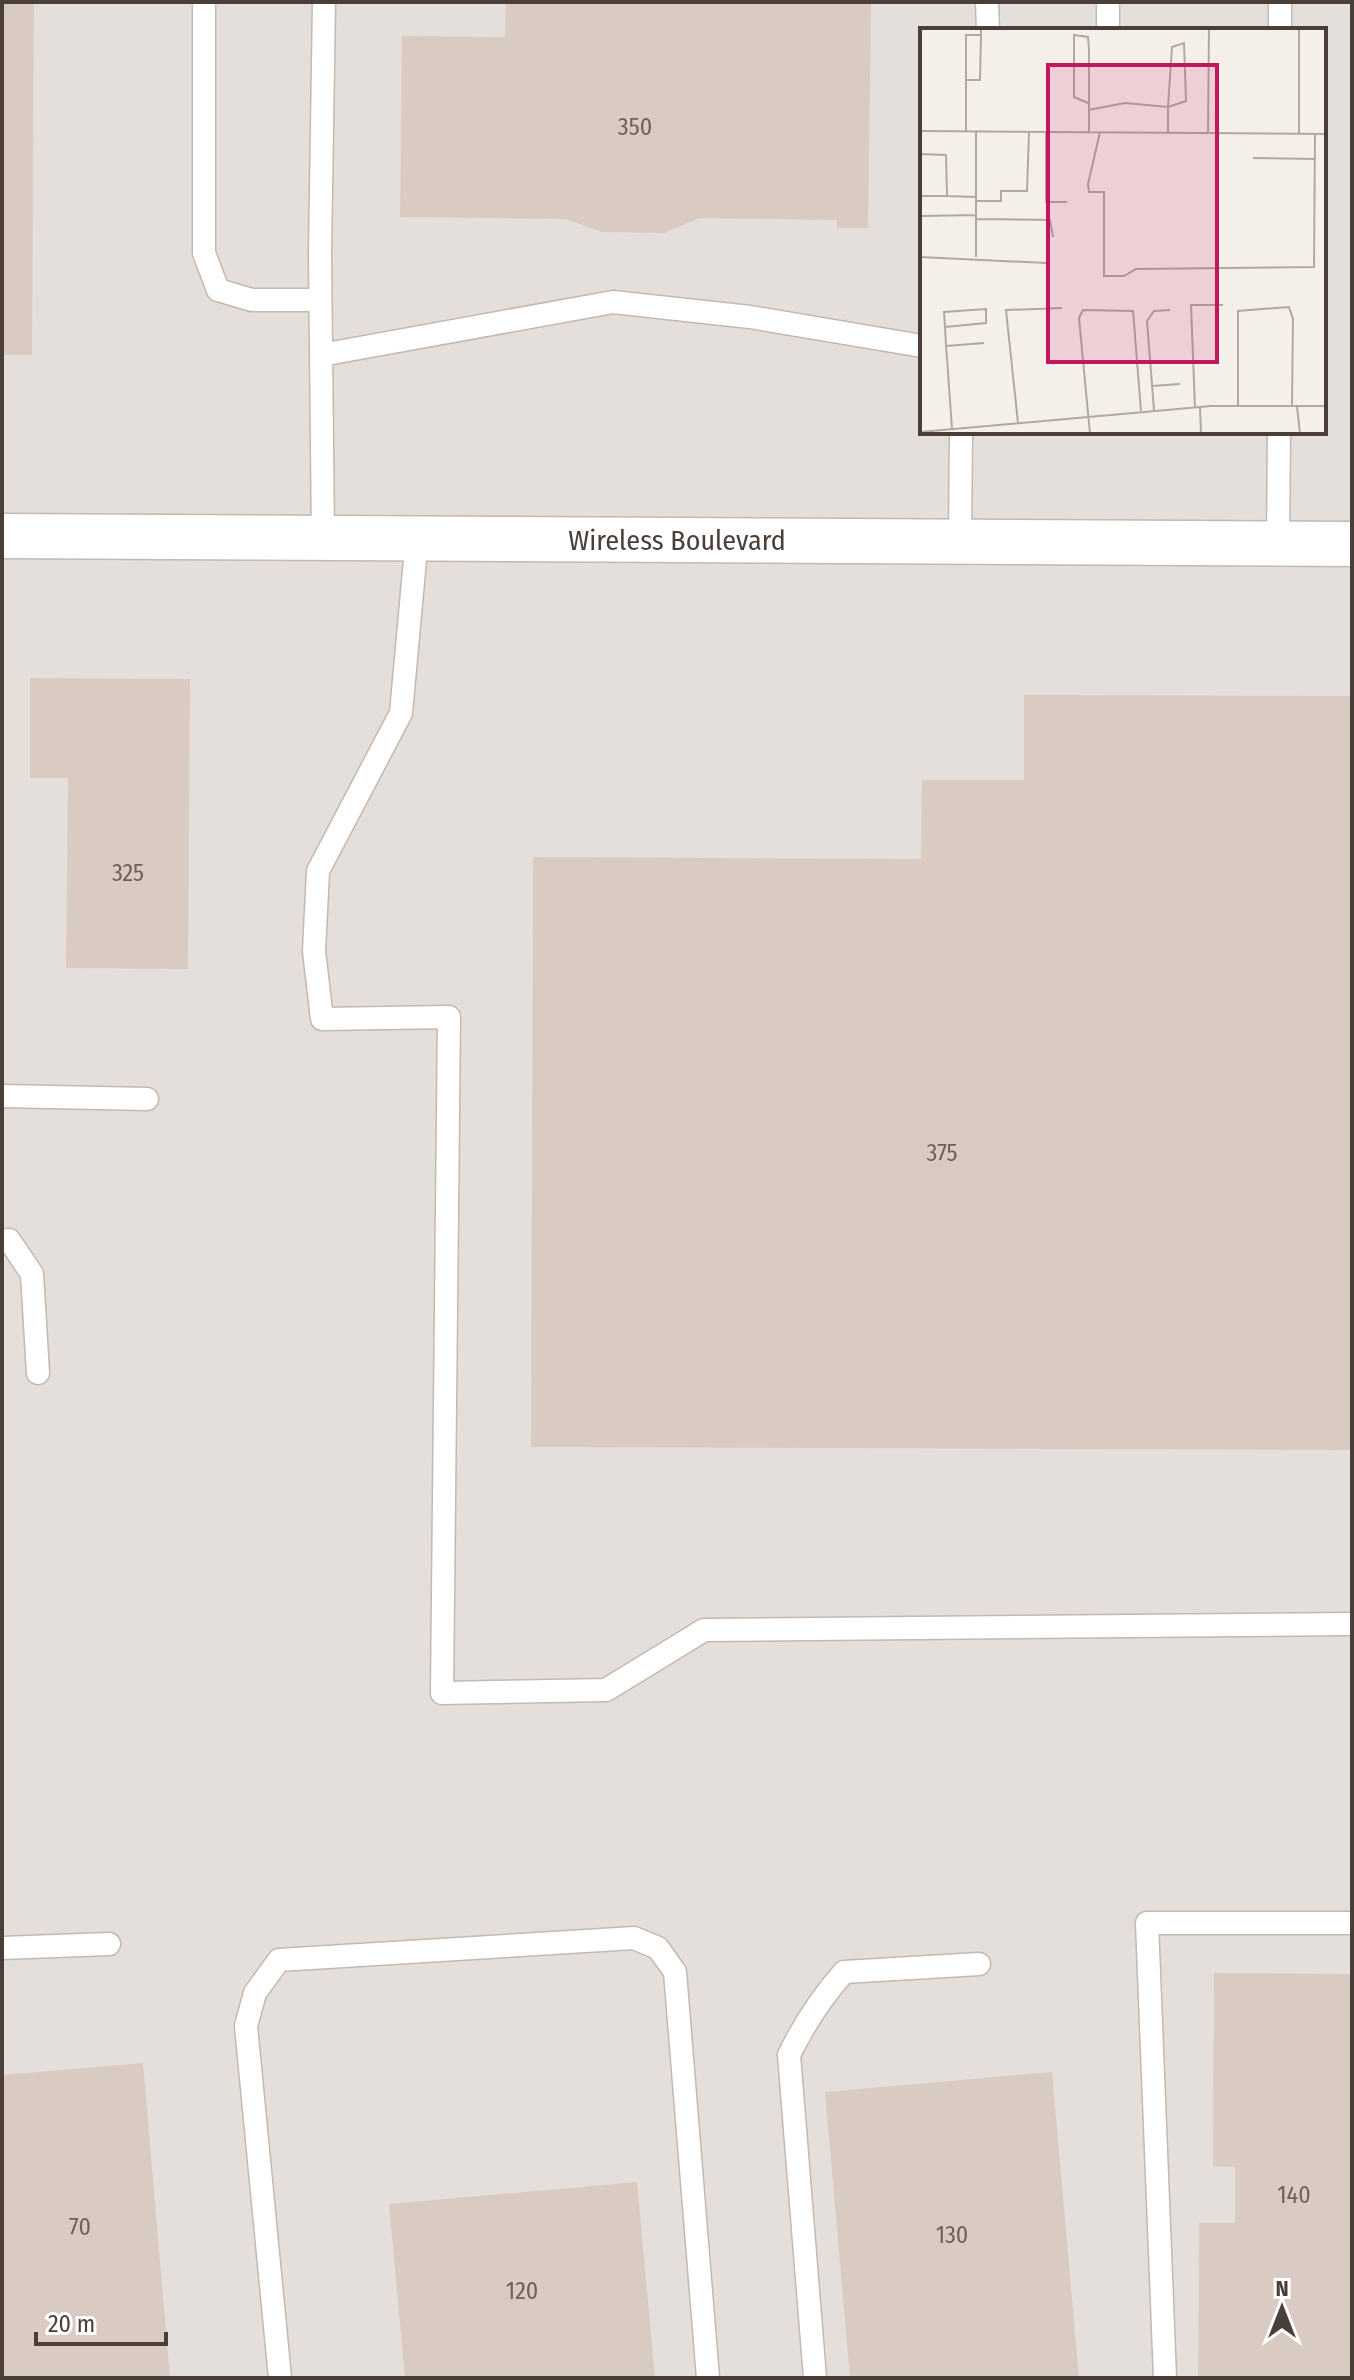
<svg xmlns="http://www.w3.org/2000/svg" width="1354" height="2380" font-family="'Fira Sans Condensed',sans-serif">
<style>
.industrial{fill:#e5dfdb;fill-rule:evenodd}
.building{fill:#dacbc2}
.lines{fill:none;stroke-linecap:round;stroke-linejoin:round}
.service-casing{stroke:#c4b8af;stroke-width:25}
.tertiary-casing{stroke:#c4b8af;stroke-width:47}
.service{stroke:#fff;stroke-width:22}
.tertiary{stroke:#fff;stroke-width:44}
.labels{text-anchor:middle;stroke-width:6;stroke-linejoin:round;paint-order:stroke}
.number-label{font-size:24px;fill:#6e615a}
.street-label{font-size:28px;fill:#4a3e38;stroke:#fff}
.inset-road{fill:none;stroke:#b1a8a3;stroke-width:2}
.view{fill:#c2185b;fill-opacity:0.15;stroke:#c2185b;stroke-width:4}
.inset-edge{fill:none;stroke:#4a3e38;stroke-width:4}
</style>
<rect width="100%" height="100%" fill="#f5efea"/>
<path class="industrial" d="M 2,2 L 1352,2 L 1352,2378 L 2,2378 ZM 922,30 L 1324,30 L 1324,432 L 922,432 Z"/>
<path class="building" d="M 2,2 L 34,2 L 32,355 L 2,355 Z
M 506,2 L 871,2 L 868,228 L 837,228 L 837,220 L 700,218 L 664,233 L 602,232 L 566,219 L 400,217 L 402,36 L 505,37 Z
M 30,678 L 190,679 L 188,969 L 66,968 L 68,778 L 30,778 Z
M 1024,695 L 1352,696 L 1352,1450 L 531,1447 L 533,857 L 921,859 L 922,780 L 1024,780 Z
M 1214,1973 L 1352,1974 L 1352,2378 L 1198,2378 L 1199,2223 L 1235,2223 L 1235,2167 L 1213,2166 Z
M 143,2063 L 170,2378 L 2,2378 L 2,2075 Z
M 1052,2072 L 1079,2378 L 850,2378 L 825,2092 Z
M 637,2182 L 655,2378 L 405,2378 L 389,2204 Z"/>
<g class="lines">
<g class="service-casing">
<path id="service" d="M 204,2 L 204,253 L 218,290 L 252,300 L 320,300
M 987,2 L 988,30
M 1108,30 L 1108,2
M 1280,30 L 1280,2
M 321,355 L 613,302 L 750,317 L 922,346
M 323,537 L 320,254 L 324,2
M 417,538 L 401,713 L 318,871 L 314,951 L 322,1019 L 449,1017 L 442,1693 L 606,1690 L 704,1630 L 1352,1624
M 960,541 L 961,432
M 1278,543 L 1279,432
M 2,1096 L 147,1099
M 2,1241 L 9,1240 L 32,1274 L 38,1373
M 2,1948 L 109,1944
M 280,2378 L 246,2026 L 255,1993 L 279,1960 L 634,1938 L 658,1948 L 675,1972 L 708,2378
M 815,2378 L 789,2055 C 804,2024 821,1998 844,1972 L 979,1964
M 1165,2378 L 1147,1923 L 1352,1923"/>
</g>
<g class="tertiary-casing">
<path id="tertiary" d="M 2,536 L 1352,544"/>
</g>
<use href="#service" class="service"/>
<use href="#tertiary" class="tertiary"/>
</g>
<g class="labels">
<g class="number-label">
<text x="635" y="135">350</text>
<text x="128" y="881">325</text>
<text x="942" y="1161">375</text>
<text x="1294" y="2203">140</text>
<text x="80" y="2235">70</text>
<text x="952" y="2243">130</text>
<text x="522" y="2299">120</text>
</g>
<g class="street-label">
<text x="677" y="550">Wireless Boulevard</text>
</g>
</g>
<g transform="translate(920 28)">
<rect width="406" height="406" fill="#f5efea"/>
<path class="inset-road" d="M 379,0 L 379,106M 46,52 L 60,52 L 61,7M 168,75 L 154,69 L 154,7 L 168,9 L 169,22 L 169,104M 168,82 L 205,75 L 248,79 L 252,19 L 264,15 L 266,73 L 248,79 L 248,105M 0,103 L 406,106M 46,104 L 46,7 L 61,7 L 61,0M 56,104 L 56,229M 126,104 L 126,174 L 147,174M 180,104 L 168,156 L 169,164 L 184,164 L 184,248 L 204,248 L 216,241 L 394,239 L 395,106M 288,105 L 289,0M 0,126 L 26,127 L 27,168 L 0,168M 333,130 L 396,131M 27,168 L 56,169M 56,173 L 81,173 L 81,163 L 107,163 L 109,104M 0,188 L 56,187M 56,191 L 130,192 L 133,209M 0,229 L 126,235M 25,299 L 66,295 L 66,281 L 24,284 L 25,299 L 26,318 L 27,330 L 32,401M 26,318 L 64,315M 232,358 L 260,356M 318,377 L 318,283 L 369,279 L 373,291 L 372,378M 377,378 L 380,406M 280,379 L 281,406M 275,380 L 271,277 L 303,277M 234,382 L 227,293 L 234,283 L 250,282M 98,395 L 86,282 L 142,280M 0,404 L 291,378 L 406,378M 170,406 L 159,290 L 163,282 L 213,283 L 221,383"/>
<path class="view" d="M 128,37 L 297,37 L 297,334 L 128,334 Z"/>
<rect width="406" height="406" class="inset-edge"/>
</g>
<rect width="1354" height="2380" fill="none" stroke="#4a3e38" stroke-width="8"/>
<g transform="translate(1282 2308)" stroke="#ffffff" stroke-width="6" paint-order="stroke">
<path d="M0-6L14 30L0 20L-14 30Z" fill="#4a3e38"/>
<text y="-12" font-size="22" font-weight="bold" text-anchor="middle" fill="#4a3e38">N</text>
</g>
<path d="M36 2332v12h130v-12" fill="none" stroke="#4a3e38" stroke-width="4"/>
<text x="48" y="2332" font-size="24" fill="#4a3e38" stroke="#ffffff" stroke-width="6" paint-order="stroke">20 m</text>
</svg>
